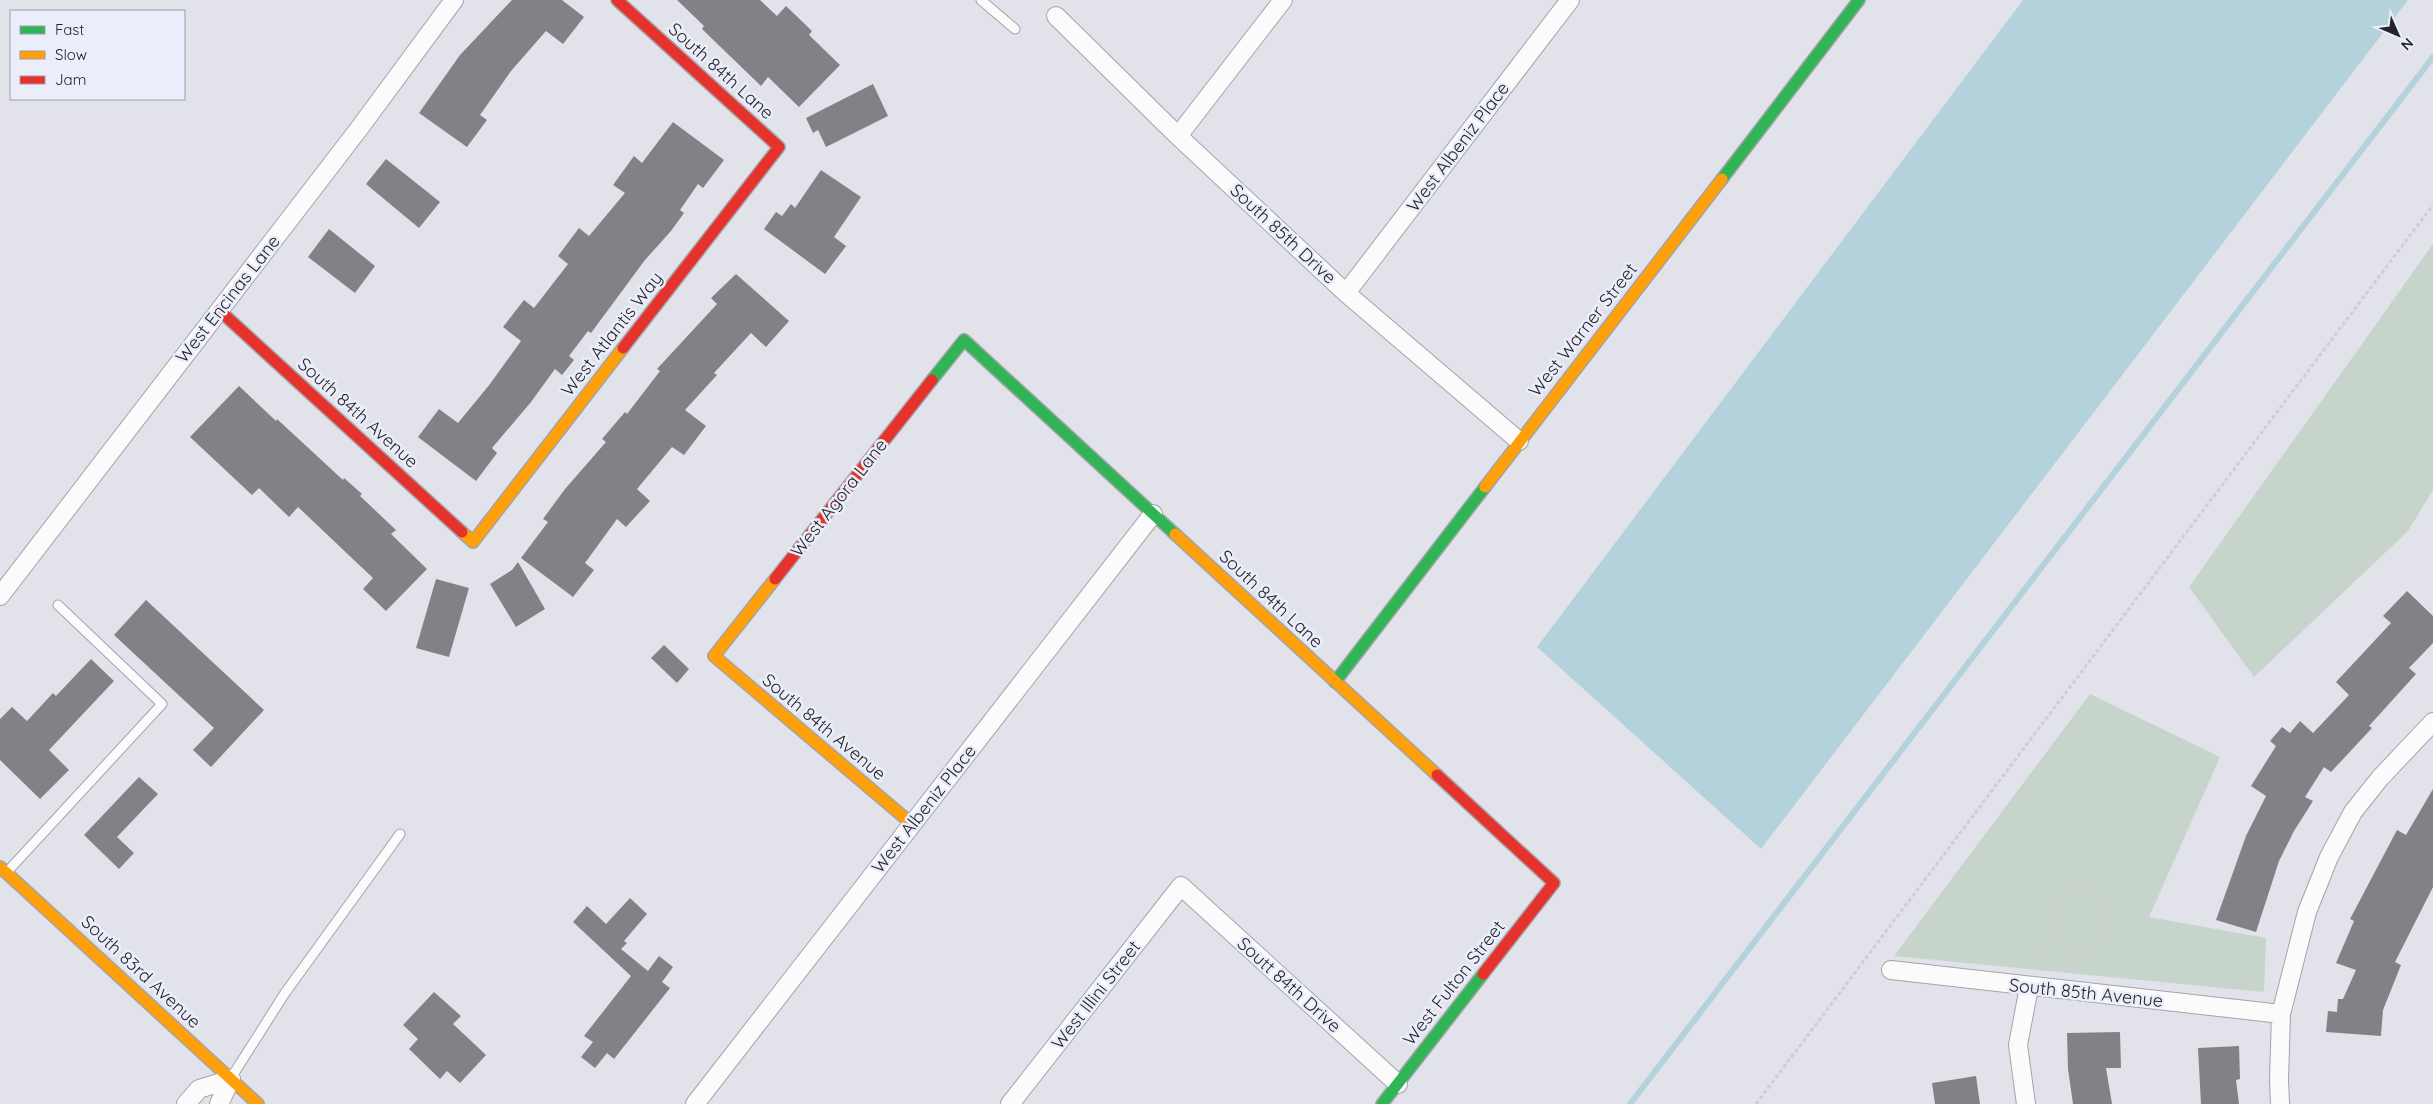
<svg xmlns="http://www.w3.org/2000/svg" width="2433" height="1104" font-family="Quicksand,sans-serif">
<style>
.green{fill:#c6d4cc}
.water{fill:#b4d2db}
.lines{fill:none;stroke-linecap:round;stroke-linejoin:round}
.stream{stroke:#b4d2db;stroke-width:6}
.building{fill:#818286}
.lane-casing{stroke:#a3a4a9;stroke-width:11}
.street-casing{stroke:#a3a4a9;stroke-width:20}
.fast-casing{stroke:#a3a4a9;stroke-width:14}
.slow-casing{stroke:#a3a4a9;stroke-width:14}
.jam-casing{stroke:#a3a4a9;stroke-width:14}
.path{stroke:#cecfd1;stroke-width:3;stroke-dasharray:4 2.5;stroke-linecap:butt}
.lane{stroke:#fbfbfc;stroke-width:9}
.street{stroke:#fbfbfc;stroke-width:18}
.fast{stroke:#30b455;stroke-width:11}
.slow{stroke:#ff9f0a;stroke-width:11}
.jam{stroke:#e5322d;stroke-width:11}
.labels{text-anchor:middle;stroke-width:5;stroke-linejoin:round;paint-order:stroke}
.street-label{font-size:18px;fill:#24252a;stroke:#ebeefa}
</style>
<rect width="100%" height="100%" fill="#e2e3ea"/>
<path class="green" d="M 2433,244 L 2433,490 L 2408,531 L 2254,677 L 2189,587 Z
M 2090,694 L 2220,757 L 2149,917 L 2266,938 L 2264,992 L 1894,956 Z"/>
<path class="water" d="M 2023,0 L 2408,0 L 1761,849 L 1537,647 Z"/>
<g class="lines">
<path class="stream" d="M 1630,1104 L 2433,57"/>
</g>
<path class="building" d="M 512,0 L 562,0 L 584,17 L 563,44 L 546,31 L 511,71 L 480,115 L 487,120 L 467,147 L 419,113 L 460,55 Z
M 677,0 L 760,0 L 777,16 L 786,6 L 812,31 L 809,35 L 840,65 L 799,107 L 768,77 L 761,86 L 702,29 L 704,26 Z
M 873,84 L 888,116 L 826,147 L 818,130 L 813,133 L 806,118 Z
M 673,122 L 724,160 L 703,188 L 698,184 L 680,210 L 684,213 L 671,231 L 645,260 L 591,333 L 588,331 L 569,356 L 574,360 L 562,375 L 555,369 L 531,402 L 492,448 L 497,453 L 476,481 L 418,437 L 439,409 L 458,423 L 490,384 L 521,341 L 503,327 L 524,300 L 534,308 L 568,264 L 558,256 L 579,228 L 589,236 L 625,193 L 613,185 L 634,156 L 642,163 Z
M 386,159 L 440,202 L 419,228 L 366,184 Z
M 821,170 L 861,197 L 834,237 L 846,246 L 825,274 L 764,229 L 776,212 L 782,216 L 791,204 L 795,208 Z
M 329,229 L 375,266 L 355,293 L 308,257 Z
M 736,274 L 789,321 L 766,347 L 751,333 L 714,373 L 717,375 L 685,410 L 706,426 L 684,455 L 672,447 L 637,489 L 650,501 L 626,527 L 617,519 L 585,563 L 594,570 L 573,597 L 521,558 L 548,522 L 543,519 L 565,489 L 606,442 L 602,439 L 625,412 L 627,414 L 660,371 L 657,369 L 717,304 L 711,298 Z
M 239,386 L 276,421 L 277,419 L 343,480 L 344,478 L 362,494 L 360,496 L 396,530 L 391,534 L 427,569 L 386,611 L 363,589 L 373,578 L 298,507 L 289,517 L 259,488 L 252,495 L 190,437 Z
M 518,562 L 545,609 L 516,627 L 490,584 L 512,570 Z
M 436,579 L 469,588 L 449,657 L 416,648 Z
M 2407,591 L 2433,616 L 2433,643 L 2409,668 L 2416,674 L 2369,726 L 2372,728 L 2331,772 L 2324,767 L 2305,797 L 2313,801 L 2294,831 L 2279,861 L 2256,932 L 2216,920 L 2246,836 L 2266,796 L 2251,786 L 2276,746 L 2270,741 L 2282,727 L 2290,733 L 2300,721 L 2313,733 L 2349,695 L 2336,682 L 2391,623 L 2383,616 Z
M 146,600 L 264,710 L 211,767 L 193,750 L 214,728 L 114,635 Z
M 664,645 L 689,669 L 677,683 L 651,658 Z
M 91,659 L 114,681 L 49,750 L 69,770 L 40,799 L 0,760 L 0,719 L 12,707 L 27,721 L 53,693 L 56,696 Z
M 139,777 L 158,794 L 117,837 L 134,853 L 119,869 L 84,835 Z
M 2433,789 L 2433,887 L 2395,962 L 2401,965 L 2383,1010 L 2381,1036 L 2326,1032 L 2328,1011 L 2337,1012 L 2338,999 L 2343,999 L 2356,970 L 2336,963 L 2354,921 L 2350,919 L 2397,830 L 2406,835 Z
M 630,898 L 647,914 L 624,941 L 627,943 L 621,949 L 648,971 L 659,956 L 673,967 L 662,982 L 670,988 L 614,1059 L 607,1053 L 595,1068 L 581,1057 L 593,1042 L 584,1036 L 631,976 L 573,922 L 587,906 L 606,924 Z
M 434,992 L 461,1016 L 453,1024 L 486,1055 L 460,1083 L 447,1071 L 440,1079 L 409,1049 L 418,1039 L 403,1025 Z
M 2120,1032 L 2121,1068 L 2106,1068 L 2112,1104 L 2073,1104 L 2068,1069 L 2067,1033 Z
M 2239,1046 L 2240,1079 L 2236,1080 L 2239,1104 L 2201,1104 L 2198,1048 Z
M 1976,1076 L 1980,1104 L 1935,1104 L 1932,1083 Z"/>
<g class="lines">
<g class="lane-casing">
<path id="lane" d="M 981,0 L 1015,29
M 7,872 L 162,704 L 58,605
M 231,1078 L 285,993 L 400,834"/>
</g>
<g class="street-casing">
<path id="street" d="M 1056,16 L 1178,136 L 1346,293 L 1519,441
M 1178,136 L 1283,0
M 1346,293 L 1570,0
M 0,596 L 358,130 L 454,0
M 1891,970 L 2281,1014
M 186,1104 L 199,1089 L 231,1079
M 219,1104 L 231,1079
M 695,1104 L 1153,514
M 1010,1104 L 1181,886 L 1398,1084
M 2026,1104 L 2018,1045 L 2029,987
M 2280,1104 L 2279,1080 L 2281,1014 L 2307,912 L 2329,857 L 2353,812 L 2380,778 L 2433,722"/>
</g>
<g class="fast-casing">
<path id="fast" d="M 1722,179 L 1859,0
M 932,380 L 964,340 L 1175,534
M 1335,682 L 1485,487
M 1382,1104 L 1483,974"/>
</g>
<g class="slow-casing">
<path id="slow" d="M 1485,487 L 1722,179
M 462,532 L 473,542 L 623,348
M 1175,534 L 1437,775
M 775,579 L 714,656 L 912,824
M 0,867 L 258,1104"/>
</g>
<g class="jam-casing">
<path id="jam" d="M 617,0 L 779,147 L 623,348
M 219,310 L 462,532
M 775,579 L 932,380
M 1437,775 L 1554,883 L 1483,974"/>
</g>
<path class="path" d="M2051 920a28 28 0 1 1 56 0a28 28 0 1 1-56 0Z
M 2032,968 L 2037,944 L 2059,940
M 1756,1104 L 2433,205"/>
<use href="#lane" class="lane"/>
<use href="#street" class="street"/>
<use href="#fast" class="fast"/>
<use href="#slow" class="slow"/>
<use href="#jam" class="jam"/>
</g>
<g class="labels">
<g class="street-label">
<text transform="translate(721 71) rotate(42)" y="6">South 84th Lane</text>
<text transform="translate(1458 147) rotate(-53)" y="6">West Albeniz Place</text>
<text transform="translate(1283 234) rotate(43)" y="6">South 85th Drive</text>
<text transform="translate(228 299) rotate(-52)" y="6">West Encinas Lane</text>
<text transform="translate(1583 330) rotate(-52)" y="6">West Warner Street</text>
<text transform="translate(612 334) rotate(-52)" y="6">West Atlantis Way</text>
<text transform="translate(358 413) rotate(42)" y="6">South 84th Avenue</text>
<text transform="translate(839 498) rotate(-52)" y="6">West Agora Lane</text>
<text transform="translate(1271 599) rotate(43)" y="6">South 84th Lane</text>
<text transform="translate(824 727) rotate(40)" y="6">South 84th Avenue</text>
<text transform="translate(924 809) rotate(-52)" y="6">West Albeniz Place</text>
<text transform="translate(141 972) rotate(43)" y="6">South 83rd Avenue</text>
<text transform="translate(1454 983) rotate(-52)" y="6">West Fulton Street</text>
<text transform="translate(1289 985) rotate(42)" y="6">Soutt 84th Drive</text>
<text transform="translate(2086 993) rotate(6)" y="6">South 85th Avenue</text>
<text transform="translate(1096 995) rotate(-52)" y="6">West Illini Street</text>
</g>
</g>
<rect x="10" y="10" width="175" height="90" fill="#ebeefa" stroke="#9b9ea7"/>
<rect x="20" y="26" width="25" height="8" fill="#30b455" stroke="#9b9ea7"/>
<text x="55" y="35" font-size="15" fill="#24252a">Fast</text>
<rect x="20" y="51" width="25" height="8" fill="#ff9f0a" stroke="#9b9ea7"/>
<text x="55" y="60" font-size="15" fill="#24252a">Slow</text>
<rect x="20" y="76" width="25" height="8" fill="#e5322d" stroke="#9b9ea7"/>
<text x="55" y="85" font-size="15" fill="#24252a">Jam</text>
<g transform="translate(2398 35) rotate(135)" stroke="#ebeefa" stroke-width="4" paint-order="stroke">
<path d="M0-4L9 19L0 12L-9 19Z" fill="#24252a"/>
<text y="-8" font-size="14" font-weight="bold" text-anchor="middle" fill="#24252a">N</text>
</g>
</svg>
